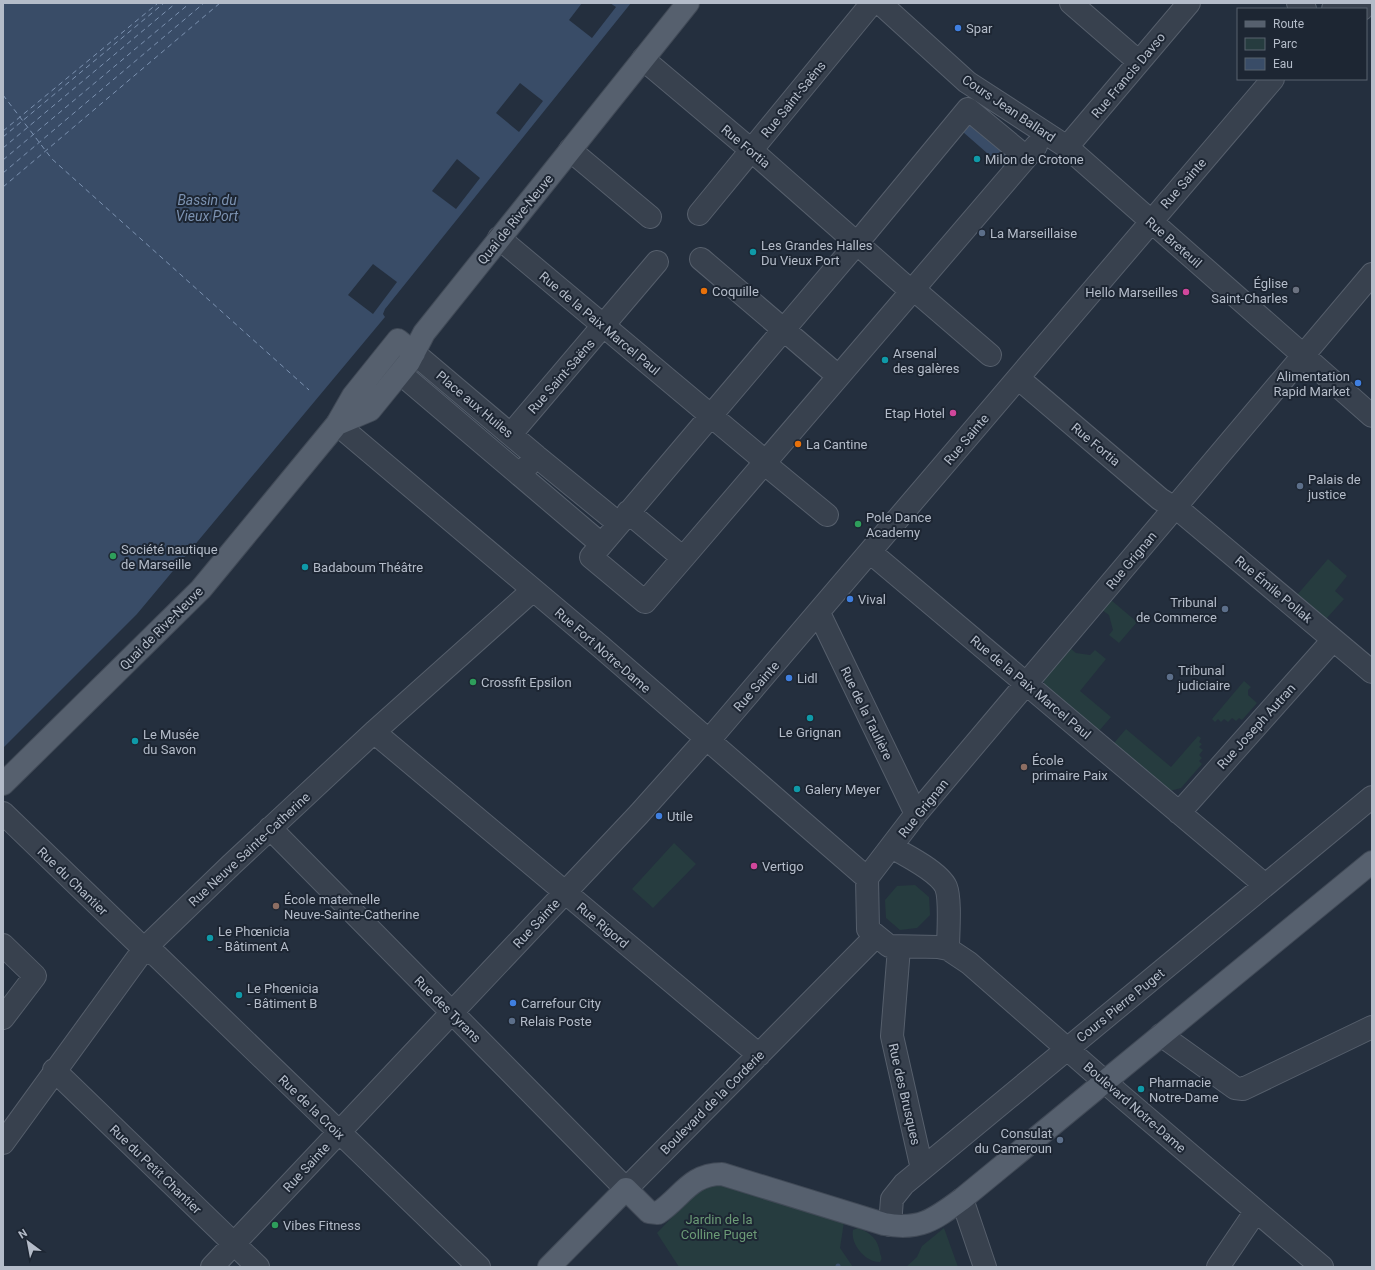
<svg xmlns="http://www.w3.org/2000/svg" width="1375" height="1270" font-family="Roboto,sans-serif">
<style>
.green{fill:#263c3f}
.water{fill:#394c67}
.pier{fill:#242f3e}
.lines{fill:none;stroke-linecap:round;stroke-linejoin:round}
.stream{stroke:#394c67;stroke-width:5}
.ferry{stroke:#7c92b1;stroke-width:1;stroke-dasharray:5 4;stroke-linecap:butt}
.minor-casing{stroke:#565f6c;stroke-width:24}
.major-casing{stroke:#414a57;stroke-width:24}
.minor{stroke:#38414e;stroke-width:22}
.major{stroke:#56606e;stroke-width:22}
.shop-dot{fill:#3f7fe0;stroke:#1d2633;stroke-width:1.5}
.culture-dot{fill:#0f9aa8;stroke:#1d2633;stroke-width:1.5}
.service-dot{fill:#5c6f8a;stroke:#1d2633;stroke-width:1.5}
.worship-dot{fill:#6b7280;stroke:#1d2633;stroke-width:1.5}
.food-dot{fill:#e8710a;stroke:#1d2633;stroke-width:1.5}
.hotel-dot{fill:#d1479c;stroke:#1d2633;stroke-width:1.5}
.leisure-dot{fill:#2e9e5b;stroke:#1d2633;stroke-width:1.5}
.education-dot{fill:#8d6e63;stroke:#1d2633;stroke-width:1.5}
.labels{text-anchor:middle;stroke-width:4;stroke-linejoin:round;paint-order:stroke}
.poi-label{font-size:13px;fill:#b4bcc9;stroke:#1d2633;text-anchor:start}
.street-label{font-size:13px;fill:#b4bcc9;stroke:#1d2633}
.park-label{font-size:13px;fill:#6b9a76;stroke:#1d2633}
.water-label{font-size:14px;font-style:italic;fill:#7c92b1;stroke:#1d2633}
</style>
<rect width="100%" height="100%" fill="#242f3e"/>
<path class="green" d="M 1328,559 L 1347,576 L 1335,591 L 1344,599 L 1326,619 L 1297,595 Z
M 1111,600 L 1137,622 L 1119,643 L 1109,635 L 1113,630 L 1109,615 L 1102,610 Z
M 1070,648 L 1076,653 L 1090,655 L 1095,650 L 1106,659 L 1080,691 L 1111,717 L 1099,731 L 1044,685 L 1044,679 Z
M 1244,681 L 1251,687 L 1248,690 L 1248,695 L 1257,703 L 1242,720 L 1239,718 L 1236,721 L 1232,718 L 1228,722 L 1224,719 L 1221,722 L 1218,719 L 1215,722 L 1212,719 Z
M 1126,729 L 1171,767 L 1198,736 L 1201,738 L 1199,742 L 1202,744 L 1199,747 L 1203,750 L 1199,755 L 1202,758 L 1199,761 L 1202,764 L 1181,788 L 1170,791 L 1114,743 Z
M 674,843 L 696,864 L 653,908 L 632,889 Z
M 915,885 L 929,897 L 930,915 L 917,928 L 900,930 L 886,918 L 885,900 L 897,886 Z
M 719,1184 L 844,1222 L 840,1248 L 853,1267 L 679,1267 L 657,1233 L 697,1191 Z
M 858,1228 C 871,1233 878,1239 880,1253 C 881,1257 883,1258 880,1262 C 866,1263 850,1244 853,1230 Z
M 944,1228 L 958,1267 L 906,1267 L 917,1257 L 922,1246 Z"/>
<path class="water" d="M 3,3 L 631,3 L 385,309 L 383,314 L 385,317 L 137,614 L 3,748 Z
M 972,121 L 1012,155 L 1003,167 L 963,132 Z"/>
<path class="pier" d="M 582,3 L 610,3 L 616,7 L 592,38 L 569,20 Z
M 520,83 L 543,101 L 519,132 L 496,113 Z
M 457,159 L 480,178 L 456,209 L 432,191 Z
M 373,264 L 397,282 L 373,314 L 348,295 Z"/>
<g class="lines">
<path class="stream" d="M 838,1267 L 838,1266"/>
<path class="ferry" d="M 3,95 L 52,159 L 309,390
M 3,131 L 158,3
M 3,137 L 164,3
M 3,148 L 176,3
M 3,160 L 190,3
M 3,173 L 204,3
M 3,187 L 220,3"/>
<g class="minor-casing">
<path id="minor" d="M 880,3 L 967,82 L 1067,147 L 1372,416
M 1071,3 L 1139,62
M 1298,3 L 1305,9
M 1355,3 L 1362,9
M 1333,9 L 1338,3
M 643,59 L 751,150 L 911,291
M 1067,147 L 1189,3
M 570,150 L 650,217
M 699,214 L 872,3
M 499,238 L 765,461
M 701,259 L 838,376
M 918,293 L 990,355
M 400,373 L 520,475 L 536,456 L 414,353
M 1018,378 L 1160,499 L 1184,514 L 1372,672
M 337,424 L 600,646 L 867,878
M 511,434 L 657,262
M 536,456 L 618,523
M 770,468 L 827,515
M 520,475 L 601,544
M 628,512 L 683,558 L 645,602 L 591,557 L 858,242 L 968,109 L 1026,157
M 870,552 L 1265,885
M 683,558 L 1036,146
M 819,613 L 916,814
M 374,732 L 759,1055
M 3,813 L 144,949 L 157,956 L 479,1267
M 1179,813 L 1333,640
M 270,828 L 626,1189 L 876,936
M 891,847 C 906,855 939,872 946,887 C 951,900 948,934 948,949
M 3,945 L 35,976 L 3,1018
M 899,948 L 892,1036 L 922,1169
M 1161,1035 L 1235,1088 L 1243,1089 L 1372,1027
M 54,1070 L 258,1267
M 3,1143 L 144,949 L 231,865 L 374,732 L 533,590
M 962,1199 L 985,1267
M 890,1225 L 892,1199 L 904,1184 L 1372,797
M 212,1267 L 639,814 L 706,739 L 710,739 L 1273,79
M 1218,1267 L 1256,1211
M 1322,1267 L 1120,1095 L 969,963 L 948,949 L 938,947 L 889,946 L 868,929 L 867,878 L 916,814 L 1372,274"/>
</g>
<g class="major-casing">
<path id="major" d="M 337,424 L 370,410 L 409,362 L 424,333 L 688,3
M 3,784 L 201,589 L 337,424 L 353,396 L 398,340 L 414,353
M 549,1267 L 626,1189 L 649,1212 L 658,1213 C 682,1197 690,1174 722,1174 L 884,1224 C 920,1231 935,1219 962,1199 L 1372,862"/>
</g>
<use href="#minor" class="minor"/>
<use href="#major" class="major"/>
</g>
<g class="shop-dot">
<circle cx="958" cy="28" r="4"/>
<circle cx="1358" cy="383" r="4"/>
<circle cx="850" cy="599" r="4"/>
<circle cx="789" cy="678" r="4"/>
<circle cx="659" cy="816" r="4"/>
<circle cx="513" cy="1003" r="4"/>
</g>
<g class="culture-dot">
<circle cx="977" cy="159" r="4"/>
<circle cx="753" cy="252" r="4"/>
<circle cx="885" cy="360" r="4"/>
<circle cx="305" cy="567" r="4"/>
<circle cx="810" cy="718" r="4"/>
<circle cx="135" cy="741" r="4"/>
<circle cx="797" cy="789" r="4"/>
<circle cx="210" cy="938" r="4"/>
<circle cx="239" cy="995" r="4"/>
<circle cx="1141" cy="1089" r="4"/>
</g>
<g class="service-dot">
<circle cx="982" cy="233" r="4"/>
<circle cx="1300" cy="486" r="4"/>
<circle cx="1225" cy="609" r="4"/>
<circle cx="1170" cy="677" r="4"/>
<circle cx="512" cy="1021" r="4"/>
<circle cx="1060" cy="1140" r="4"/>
</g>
<circle class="worship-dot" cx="1296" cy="290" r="4"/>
<g class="food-dot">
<circle cx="704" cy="291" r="4"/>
<circle cx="798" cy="444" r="4"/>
</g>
<g class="hotel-dot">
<circle cx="1186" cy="292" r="4"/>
<circle cx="953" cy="413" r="4"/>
<circle cx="754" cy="866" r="4"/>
</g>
<g class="leisure-dot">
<circle cx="858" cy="524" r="4"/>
<circle cx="113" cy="556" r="4"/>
<circle cx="473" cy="682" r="4"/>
<circle cx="275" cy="1225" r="4"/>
</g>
<g class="education-dot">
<circle cx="1024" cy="767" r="4"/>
<circle cx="276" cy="906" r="4"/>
</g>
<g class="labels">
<g class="poi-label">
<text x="966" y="33">Spar</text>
<text x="985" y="164">Milon de Crotone</text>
<text x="990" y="238">La Marseillaise</text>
<text x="761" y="250">Les Grandes Halles<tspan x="761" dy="15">Du Vieux Port</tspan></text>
<text x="1288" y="288" text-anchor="end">Église<tspan x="1288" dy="15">Saint-Charles</tspan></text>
<text x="712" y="296">Coquille</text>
<text x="1178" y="297" text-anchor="end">Hello Marseilles</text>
<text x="893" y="358">Arsenal<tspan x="893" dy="15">des galères</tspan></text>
<text x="1350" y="381" text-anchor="end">Alimentation<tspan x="1350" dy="15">Rapid Market</tspan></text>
<text x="945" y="418" text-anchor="end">Etap Hotel</text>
<text x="806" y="449">La Cantine</text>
<text x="1308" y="484">Palais de<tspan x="1308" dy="15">justice</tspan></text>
<text x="866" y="522">Pole Dance<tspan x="866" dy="15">Academy</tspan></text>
<text x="121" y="554">Société nautique<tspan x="121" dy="15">de Marseille</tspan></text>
<text x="313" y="572">Badaboum Théâtre</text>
<text x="858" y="604">Vival</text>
<text x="1217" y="607" text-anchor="end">Tribunal<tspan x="1217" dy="15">de Commerce</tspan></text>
<text x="1178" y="675">Tribunal<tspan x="1178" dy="15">judiciaire</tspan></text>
<text x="797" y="683">Lidl</text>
<text x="481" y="687">Crossfit Epsilon</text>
<text x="810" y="737" text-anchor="middle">Le Grignan</text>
<text x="143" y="739">Le Musée<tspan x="143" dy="15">du Savon</tspan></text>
<text x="1032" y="765">École<tspan x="1032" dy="15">primaire Paix</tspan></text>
<text x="805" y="794">Galery Meyer</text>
<text x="667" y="821">Utile</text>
<text x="762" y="871">Vertigo</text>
<text x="284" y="904">École maternelle<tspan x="284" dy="15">Neuve-Sainte-Catherine</tspan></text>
<text x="218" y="936">Le Phœnicia<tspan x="218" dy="15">- Bâtiment A</tspan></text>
<text x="247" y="993">Le Phœnicia<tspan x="247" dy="15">- Bâtiment B</tspan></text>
<text x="521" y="1008">Carrefour City</text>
<text x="520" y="1026">Relais Poste</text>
<text x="1149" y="1087">Pharmacie<tspan x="1149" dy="15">Notre-Dame</tspan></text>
<text x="1052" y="1138" text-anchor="end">Consulat<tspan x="1052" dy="15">du Cameroun</tspan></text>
<text x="283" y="1230">Vibes Fitness</text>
</g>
<g class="street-label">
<text transform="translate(1128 75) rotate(-50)" y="5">Rue Francis Davso</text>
<text transform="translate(793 99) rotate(-51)" y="5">Rue Saint-Saëns</text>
<text transform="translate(1009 108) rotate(34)" y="5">Cours Jean Ballard</text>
<text transform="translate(746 146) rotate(40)" y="5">Rue Fortia</text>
<text transform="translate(1183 183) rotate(-49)" y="5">Rue Sainte</text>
<text transform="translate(515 219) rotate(-51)" y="5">Quai de Rive-Neuve</text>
<text transform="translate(1174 242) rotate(41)" y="5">Rue Breteuil</text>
<text transform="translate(600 323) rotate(40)" y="5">Rue de la Paix Marcel Paul</text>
<text transform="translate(561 376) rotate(-49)" y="5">Rue Saint-Saëns</text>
<text transform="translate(475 404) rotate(40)" y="5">Place aux Huiles</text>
<text transform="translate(966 439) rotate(-50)" y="5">Rue Sainte</text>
<text transform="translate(1096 444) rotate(40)" y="5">Rue Fortia</text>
<text transform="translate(1131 560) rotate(-50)" y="5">Rue Grignan</text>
<text transform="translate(1274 589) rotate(40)" y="5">Rue Émile Pollak</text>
<text transform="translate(161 628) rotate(-45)" y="5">Quai de Rive-Neuve</text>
<text transform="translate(603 650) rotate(41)" y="5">Rue Fort Notre-Dame</text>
<text transform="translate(756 686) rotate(-49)" y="5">Rue Sainte</text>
<text transform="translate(1031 687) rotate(40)" y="5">Rue de la Paix Marcel Paul</text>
<text transform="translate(867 713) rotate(64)" y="5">Rue de la Taulière</text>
<text transform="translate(1256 726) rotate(-48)" y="5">Rue Joseph Autran</text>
<text transform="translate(923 808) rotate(-51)" y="5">Rue Grignan</text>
<text transform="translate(249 849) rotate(-43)" y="5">Rue Neuve Sainte-Catherine</text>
<text transform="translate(73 881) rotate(44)" y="5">Rue du Chantier</text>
<text transform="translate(536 923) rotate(-47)" y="5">Rue Sainte</text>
<text transform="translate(603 925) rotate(40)" y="5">Rue Rigord</text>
<text transform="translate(1120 1005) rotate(-39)" y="5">Cours Pierre Puget</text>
<text transform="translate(448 1009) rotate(45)" y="5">Rue des Tyrans</text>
<text transform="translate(905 1094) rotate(77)" y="5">Rue des Brusques</text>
<text transform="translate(712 1102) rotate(-45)" y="5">Boulevard de la Corderie</text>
<text transform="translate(312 1107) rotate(44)" y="5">Rue de la Croix</text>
<text transform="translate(1135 1107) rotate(41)" y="5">Boulevard Notre-Dame</text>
<text transform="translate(306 1167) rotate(-47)" y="5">Rue Sainte</text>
<text transform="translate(156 1169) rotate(44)" y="5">Rue du Petit Chantier</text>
</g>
<g class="park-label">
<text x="719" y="1224">Jardin de la<tspan x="719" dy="15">Colline Puget</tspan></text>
</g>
<g class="water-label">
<text x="207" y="205">Bassin du<tspan x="207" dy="16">Vieux Port</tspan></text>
</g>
</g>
<rect width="1375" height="1270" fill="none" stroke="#b4bcc9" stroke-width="8"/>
<rect x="1237" y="8" width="130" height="72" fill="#1d2633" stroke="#59626f"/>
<rect x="1245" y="21" width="20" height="6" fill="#56606e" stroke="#59626f"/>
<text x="1273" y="28" font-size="12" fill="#b4bcc9">Route</text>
<rect x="1245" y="38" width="20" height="12" fill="#263c3f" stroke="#59626f"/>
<text x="1273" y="48" font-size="12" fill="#b4bcc9">Parc</text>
<rect x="1245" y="58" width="20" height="12" fill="#394c67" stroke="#59626f"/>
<text x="1273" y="68" font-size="12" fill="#b4bcc9">Eau</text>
<g transform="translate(28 1242) rotate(328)" stroke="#1d2633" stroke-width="3" paint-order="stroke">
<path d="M0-3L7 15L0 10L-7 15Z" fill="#b4bcc9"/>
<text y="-6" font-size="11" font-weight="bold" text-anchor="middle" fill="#b4bcc9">N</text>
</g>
</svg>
